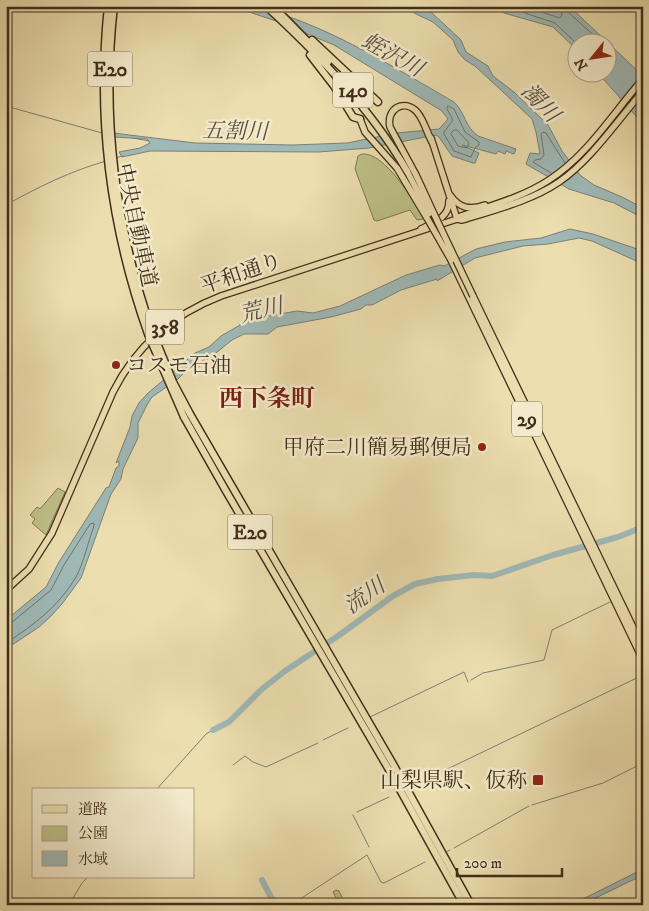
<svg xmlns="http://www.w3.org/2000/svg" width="649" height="911" font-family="'IM FELL DW Pica','Noto Serif JP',serif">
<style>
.green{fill:#bdc087;stroke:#7f7750}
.water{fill:#9fb9b7;stroke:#798178}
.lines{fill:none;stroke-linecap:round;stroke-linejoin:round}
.shore{stroke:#707468;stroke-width:1}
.stream{stroke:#798178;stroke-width:1}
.river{stroke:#9fb9b7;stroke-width:6}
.primary-casing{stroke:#412e1a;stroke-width:8}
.trunk-casing{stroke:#412e1a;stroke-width:8}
.motorway-casing{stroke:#412e1a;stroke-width:9}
.primary{stroke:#ecdeaf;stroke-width:5.5}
.trunk{stroke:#ecdeaf;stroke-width:5.5}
.motorway{stroke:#ecdeaf;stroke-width:6}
.primary-bridge-casing{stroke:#412e1a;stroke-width:8;stroke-linecap:butt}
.motorway-bridge-casing{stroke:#412e1a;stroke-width:9;stroke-linecap:butt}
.primary-bridge{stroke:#ecdeaf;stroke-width:5.5}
.motorway-bridge{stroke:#ecdeaf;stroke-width:6}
.poi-dot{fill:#8f2418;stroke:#f3eacb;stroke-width:2}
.labels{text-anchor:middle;stroke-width:5;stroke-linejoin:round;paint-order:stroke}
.shield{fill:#f3eacb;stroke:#76664f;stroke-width:1}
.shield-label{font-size:20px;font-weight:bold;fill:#412e1a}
.street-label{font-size:21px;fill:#412e1a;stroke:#f3eacb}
.poi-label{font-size:21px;fill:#412e1a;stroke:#f3eacb;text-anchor:end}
.water-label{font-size:22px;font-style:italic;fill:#585141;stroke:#f3eacb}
.quarter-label{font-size:24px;font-weight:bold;fill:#7a1f14;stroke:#f3eacb}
</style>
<rect width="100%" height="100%" fill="#ecdeaf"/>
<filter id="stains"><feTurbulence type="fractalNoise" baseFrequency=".004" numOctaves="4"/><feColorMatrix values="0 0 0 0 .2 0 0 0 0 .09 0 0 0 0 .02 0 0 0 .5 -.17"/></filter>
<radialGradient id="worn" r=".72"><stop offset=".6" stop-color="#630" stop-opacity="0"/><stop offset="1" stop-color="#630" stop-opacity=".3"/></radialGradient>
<path class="green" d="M 362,154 C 385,152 414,201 424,219 L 417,220 L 410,210 L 377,221 L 374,220 L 355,169 L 358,156 Z
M 58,488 L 65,492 L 46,535 L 32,523 L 35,519 L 30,515 L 37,507 L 40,509 Z
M 336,890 L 339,891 L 344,901 L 342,905 L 339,904 L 333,892 Z"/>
<path class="water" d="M 231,6 C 239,6 249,5 257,7 C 328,25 391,66 454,102 C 465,112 465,127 478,136 L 516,149 L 514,154 L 506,151 L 505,154 L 498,151 L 496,154 L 462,145 L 479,153 L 475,163 L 473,163 L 452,156 L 439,137 L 436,135 L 369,148 L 319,152 L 150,151 L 122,157 L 119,152 L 140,148 L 150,143 L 147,139 L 114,137 L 113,133 L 195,143 L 292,145 L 347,143 L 397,133 L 439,129 L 448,119 L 442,111 L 334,45 L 279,22 Z
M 410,6 L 421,6 L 432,13 L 461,40 L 466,52 L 488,66 L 493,76 L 514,92 L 548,125 L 562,151 L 580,175 L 594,185 L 622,197 L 643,208 L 643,218 L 614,203 L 569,189 L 526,164 L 530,153 L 540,154 L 536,132 L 532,119 L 475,66 L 465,60 L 458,52 L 453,40 L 433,22 L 414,13 Z
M 494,6 L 569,6 L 643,76 L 643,124 L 598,73 L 606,72 L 606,42 L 576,42 L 576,49 L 553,27 L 504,13 Z
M 570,229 L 593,234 L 643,251 L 643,264 L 592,241 L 579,238 L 548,244 L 523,246 L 475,258 L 437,281 L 437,279 L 401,290 L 372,305 L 366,305 L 361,309 L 331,317 L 277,327 L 268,334 L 244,334 L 232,340 L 195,370 L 202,361 L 210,354 C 202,355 191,362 188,369 L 191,369 L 185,372 L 178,379 L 152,397 L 147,405 L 138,423 L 138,438 L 123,469 L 121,479 L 111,494 L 81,578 L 62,604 L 50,617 L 39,627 L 6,649 L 6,620 L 46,587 L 59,562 L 106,488 L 109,487 L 116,468 L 119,466 L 119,461 L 116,463 L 130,427 L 132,416 L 139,403 L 147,394 L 195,353 L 209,347 L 221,336 L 240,325 L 241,321 L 250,322 L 254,314 L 266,313 L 269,316 L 297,311 L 313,313 L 340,306 L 406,275 L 440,265 L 444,266 L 476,249 L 505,242 L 541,238 Z
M 643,869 L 643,875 L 581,905 L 571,905 Z"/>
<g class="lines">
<path class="shore" d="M 504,6 L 555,23 L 576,43
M 522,6 L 560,18 L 562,15 L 560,6
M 566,6 L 568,12 L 601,42
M 448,106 L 454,109 L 465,132 L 479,142 L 479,145 L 475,148 L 471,157 L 454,151 L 444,134 L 444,132 L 453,120 L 447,109 Z
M 454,130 L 457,130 L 469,143 L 467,148 L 458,146 L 451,134 Z
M 551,173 L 533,162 L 535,160 L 541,159 L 544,155 L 541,134 L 543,132 L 546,133 L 565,163
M 6,624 L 11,623 L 51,590 L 64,565 L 90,524 L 94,523 L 94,526 C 88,542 84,562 76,577 C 59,606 34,625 6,643"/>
<path class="stream" d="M 6,106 L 102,133
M 133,138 L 149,141
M 115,158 L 123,156
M 6,205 C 38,187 71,171 106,161
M 471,680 L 483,673 L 544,660 L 552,630 L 610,602
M 370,717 L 464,672 L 468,682
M 323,740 L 348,728
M 233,765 L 245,756 L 253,762 L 266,767 L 318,743
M 412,786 L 643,675
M 156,790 L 206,734 L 213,730
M 532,805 L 603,783 L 643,763
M 357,812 L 389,797
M 353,815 L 369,847
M 454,848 L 529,806
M 446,852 L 450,850
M 303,899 L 306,905
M 69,905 L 82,883 L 88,877
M 291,905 L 367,855 L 381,882 L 384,883 L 425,862"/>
<path class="river" d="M 213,730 L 229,722 L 262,689 L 285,671 L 338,636 L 393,596 L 415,584 L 438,579 L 474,575 L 492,576 L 553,555 L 618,537 L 643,527
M 262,880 L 275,905"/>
<g class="primary-casing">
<path id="primary" d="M 360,119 L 365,132 L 397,168 L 427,218
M 431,138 L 457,219
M 432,142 C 427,133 424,120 417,112 C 404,98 386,109 390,127 L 416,175 L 434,214
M 407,171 L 429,214
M 450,195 C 460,209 470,210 485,205
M 421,229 C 434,222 449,218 449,201
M 451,260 L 643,660
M 473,296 L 643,648"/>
</g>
<g class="trunk-casing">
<path id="trunk" d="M 457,219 L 461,216 C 490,206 523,197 549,180 C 588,155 613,113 643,79
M 6,590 L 29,569 L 52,533 L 113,392 C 136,346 174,314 221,296 L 457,219 L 462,220 C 494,210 531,201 559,182 C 590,161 618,120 643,91"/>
</g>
<g class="motorway-casing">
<path id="motorway" d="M 108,6 C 96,120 110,227 148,334
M 114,6 C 101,119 115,225 152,331
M 266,6 C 318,54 371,109 407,171
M 273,6 L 328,62
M 312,40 L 378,102
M 310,55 L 334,86 L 353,117 L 360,119
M 190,414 L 393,764 L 471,905
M 184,417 L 226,491 L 388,768 L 464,905"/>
</g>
<use href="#primary" class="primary"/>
<use href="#trunk" class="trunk"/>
<use href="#motorway" class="motorway"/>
<g class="primary-bridge-casing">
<path id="primary-bridge" d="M 434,214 L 473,296
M 427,218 L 451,260"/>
</g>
<g class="motorway-bridge-casing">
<path id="motorway-bridge" d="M 152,331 L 173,382 L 190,414
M 148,334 L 184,417"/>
</g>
<use href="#primary-bridge" class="primary-bridge"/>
<use href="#motorway-bridge" class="motorway-bridge"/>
</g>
<g class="poi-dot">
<circle cx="116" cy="365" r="5"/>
<circle cx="482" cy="447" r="5"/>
<rect x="532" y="774" width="12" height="12" rx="2.5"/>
</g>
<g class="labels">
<g class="shield">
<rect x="87.5" y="51.5" width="45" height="35" rx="4"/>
<rect x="333" y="72.5" width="40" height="35" rx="4"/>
<rect x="146" y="309.5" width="38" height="35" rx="4"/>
<rect x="512" y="401.5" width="30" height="35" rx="4"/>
<rect x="227.5" y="514.5" width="45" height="35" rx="4"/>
</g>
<g class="shield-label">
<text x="110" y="76">E20</text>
<text x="353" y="97">140</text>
<text x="165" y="334">358</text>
<text x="527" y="426">29</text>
<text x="250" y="539">E20</text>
</g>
<g class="street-label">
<text transform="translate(137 225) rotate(78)" y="7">中央自動車道</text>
<text transform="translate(241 273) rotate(-19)" y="7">平和通り</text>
</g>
<g class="poi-label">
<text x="126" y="372" text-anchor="start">コスモ石油</text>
<text x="472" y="454">甲府二川簡易郵便局</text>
<text x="527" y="787">山梨県駅、仮称</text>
</g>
<g class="water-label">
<text transform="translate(393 54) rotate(29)" y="8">蛭沢川</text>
<text transform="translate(541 102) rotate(46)" y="8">濁川</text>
<text transform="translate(235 130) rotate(1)" y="8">五割川</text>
<text transform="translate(261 309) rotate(-13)" y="8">荒川</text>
<text transform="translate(364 595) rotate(-35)" y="8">流川</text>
</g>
<g class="quarter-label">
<text x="267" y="406">西下条町</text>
</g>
</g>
<rect width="649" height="911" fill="none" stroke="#ecdeaf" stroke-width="25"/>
<rect x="8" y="8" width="634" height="896" fill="none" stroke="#412e1a" stroke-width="2.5"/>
<rect x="12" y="12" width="624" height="886" fill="none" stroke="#412e1a"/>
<rect x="32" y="788" width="162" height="90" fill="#f3eacb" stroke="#ac9f84"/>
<rect x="42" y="805" width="25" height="8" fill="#ecdeaf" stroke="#ac9f84"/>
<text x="78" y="814" font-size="15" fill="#412e1a">道路</text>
<rect x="42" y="826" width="25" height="15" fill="#bdc087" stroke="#ac9f84"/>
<text x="78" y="838" font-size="15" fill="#412e1a">公園</text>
<rect x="42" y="851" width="25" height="15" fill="#9fb9b7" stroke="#ac9f84"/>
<text x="78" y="864" font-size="15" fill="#412e1a">水域</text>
<g transform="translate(592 58) rotate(240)"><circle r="24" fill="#f3eacb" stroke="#ac9f84"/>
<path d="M0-4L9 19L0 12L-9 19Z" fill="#8f2418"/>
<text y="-8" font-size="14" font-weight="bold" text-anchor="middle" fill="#412e1a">N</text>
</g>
<path d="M457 868v8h105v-8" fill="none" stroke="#412e1a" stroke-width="2.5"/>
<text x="464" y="868" font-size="15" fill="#412e1a" stroke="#f3eacb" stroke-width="4" paint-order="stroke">200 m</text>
<rect width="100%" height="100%" filter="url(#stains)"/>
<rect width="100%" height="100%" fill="url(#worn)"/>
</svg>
